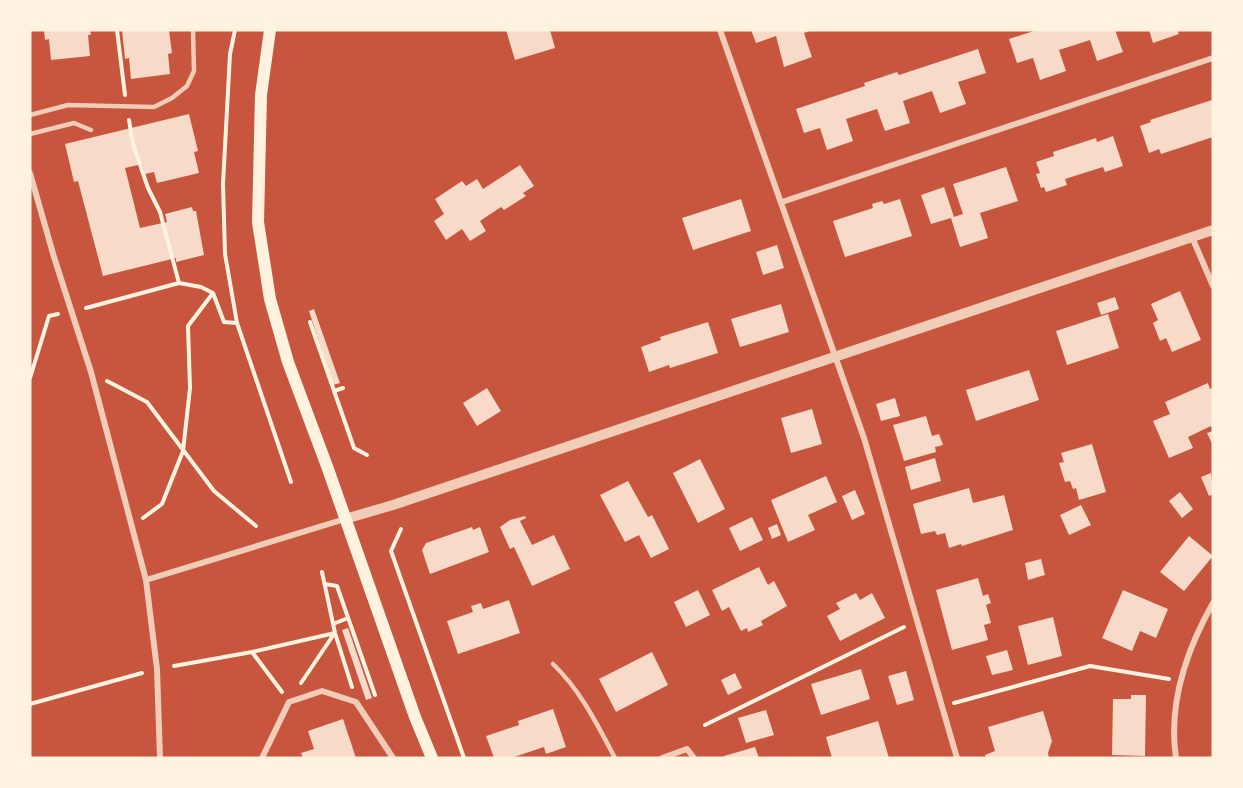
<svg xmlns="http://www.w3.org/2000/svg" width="1243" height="788" font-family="Manrope,sans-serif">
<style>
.building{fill:#f7dbc8}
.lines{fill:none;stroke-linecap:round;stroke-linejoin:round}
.path{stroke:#fff3e0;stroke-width:4}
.service{stroke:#f1ccb7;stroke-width:4.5}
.minor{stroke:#f1ccb7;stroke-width:6}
.tertiary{stroke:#f1ccb7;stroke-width:10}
.secondary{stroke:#fff3e0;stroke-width:12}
</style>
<rect width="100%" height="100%" fill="#c8553d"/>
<path class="building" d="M 44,30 L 90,30 L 91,35 L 88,35 L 90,56 L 51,60 L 49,39 L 45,40 Z
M 122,30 L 169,30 L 172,53 L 168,54 L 170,74 L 131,79 L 129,58 L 125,59 Z
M 506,30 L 550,30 L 555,48 L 515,60 Z
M 751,30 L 812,30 L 804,33 L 812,57 L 784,67 L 776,36 L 756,43 Z
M 1037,30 L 1115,30 L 1123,52 L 1097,61 L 1090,40 L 1059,50 L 1066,71 L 1040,80 L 1033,58 L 1017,63 L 1009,39 Z
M 1149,30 L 1177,30 L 1179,34 L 1153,43 Z
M 978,49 L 986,73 L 958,82 L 966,104 L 940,113 L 932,91 L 903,101 L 910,123 L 885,131 L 877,109 L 846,119 L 853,141 L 827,150 L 820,128 L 804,133 L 796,109 L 865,86 L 864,83 L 897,72 L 899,75 Z
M 1212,100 L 1213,137 L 1161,154 L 1159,149 L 1149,153 L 1140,126 L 1151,122 L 1150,120 Z
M 189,114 L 198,151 L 194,152 L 199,173 L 157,183 L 154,172 L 145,174 L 142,164 L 125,168 L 140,228 L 167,222 L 165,214 L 192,207 L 193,211 L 196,211 L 204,255 L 176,262 L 176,258 L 103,276 L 78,181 L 74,182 L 65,144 Z
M 1113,136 L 1123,166 L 1105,172 L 1103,167 L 1065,179 L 1067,185 L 1046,192 L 1044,187 L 1041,188 L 1036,174 L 1040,173 L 1036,162 L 1054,156 L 1053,152 L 1096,138 L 1097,142 Z
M 520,165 L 534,186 L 523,193 L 526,196 L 504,210 L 501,207 L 480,221 L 486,231 L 470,241 L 462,229 L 446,240 L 434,221 L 444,214 L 435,199 L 462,181 L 466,186 L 477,179 L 483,189 Z
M 1006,167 L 1018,201 L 980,213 L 988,238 L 960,247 L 951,218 L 931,224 L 921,195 L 944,187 L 954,217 L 963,214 L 953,184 Z
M 741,199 L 751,231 L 693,250 L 682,218 Z
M 900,199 L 912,236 L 845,257 L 833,221 L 873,208 L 872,204 L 882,201 L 884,204 Z
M 777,245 L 784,268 L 763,275 L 756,252 Z
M 1180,291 L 1201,340 L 1172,352 L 1166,338 L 1160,341 L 1153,323 L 1158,320 L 1151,304 Z
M 1115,297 L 1119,309 L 1101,315 L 1097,303 Z
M 781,304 L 789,332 L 740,347 L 731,319 Z
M 314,309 L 340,383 L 333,385 L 309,311 Z
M 1108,314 L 1119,348 L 1067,365 L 1056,331 Z
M 708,322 L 718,353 L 670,368 L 669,365 L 649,372 L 641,347 L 661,340 L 660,337 Z
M 1029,370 L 1039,400 L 976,421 L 966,390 Z
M 1208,383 L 1210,389 L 1213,388 L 1213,446 L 1207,433 L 1213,431 L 1211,426 L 1188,437 L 1193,448 L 1169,458 L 1153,421 L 1170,414 L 1165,402 Z
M 487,388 L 501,411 L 477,426 L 463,403 Z
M 895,398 L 900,416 L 881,421 L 876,404 Z
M 812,409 L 822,444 L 791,453 L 781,418 Z
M 926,416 L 932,436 L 939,434 L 943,445 L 935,447 L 936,452 L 904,461 L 893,425 Z
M 1092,444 L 1106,492 L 1079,500 L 1076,488 L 1073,489 L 1070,481 L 1065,482 L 1059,463 L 1064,462 L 1061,453 Z
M 935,458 L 941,481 L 911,490 L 905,467 Z
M 700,459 L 725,509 L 698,523 L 673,473 Z
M 1211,473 L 1213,494 L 1209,496 L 1201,477 Z
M 826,476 L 837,502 L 808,515 L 815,530 L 788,542 L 771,500 Z
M 628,481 L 648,517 L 652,515 L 669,549 L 651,558 L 639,535 L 625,542 L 600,495 Z
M 969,488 L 973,503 L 1004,495 L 1013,530 L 962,546 L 961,544 L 949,548 L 945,533 L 937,535 L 935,531 L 921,534 L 913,504 Z
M 855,490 L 865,514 L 852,520 L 842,496 Z
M 1180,492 L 1193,509 L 1182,518 L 1169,501 Z
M 1081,505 L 1091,525 L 1069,535 L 1060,515 Z
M 525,516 L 526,518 L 520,521 L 532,545 L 554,535 L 570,569 L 532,586 L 514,547 L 510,549 L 500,527 L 510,520 Z
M 752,517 L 763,540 L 740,551 L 729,528 Z
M 777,524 L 781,535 L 772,539 L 768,528 Z
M 472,527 L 473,530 L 480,527 L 489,552 L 430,574 L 422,550 L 426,543 Z
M 1189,536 L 1213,556 L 1184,591 L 1160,572 Z
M 1041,559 L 1045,575 L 1028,580 L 1025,563 Z
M 759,567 L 768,585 L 774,581 L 787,606 L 761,621 L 763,625 L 748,632 L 747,628 L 741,631 L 729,607 L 722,611 L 712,590 Z
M 978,578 L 983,596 L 988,594 L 991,603 L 986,605 L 991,623 L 984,625 L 988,640 L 952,650 L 936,590 Z
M 698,590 L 710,615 L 686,627 L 674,602 Z
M 1123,590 L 1168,609 L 1156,638 L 1140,631 L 1132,651 L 1102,638 Z
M 856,593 L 860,600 L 872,593 L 885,618 L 840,641 L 827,616 L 840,609 L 836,603 Z
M 509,600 L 520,633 L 458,654 L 447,621 L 473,612 L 471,606 L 481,603 L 483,609 Z
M 1053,617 L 1062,656 L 1028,665 L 1018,626 Z
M 348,628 L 372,698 L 366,700 L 342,630 Z
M 1007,650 L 1013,670 L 992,675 L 986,656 Z
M 652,652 L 668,685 L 616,712 L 599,679 Z
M 861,669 L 870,699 L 821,715 L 811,684 Z
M 906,671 L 914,700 L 897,705 L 888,676 Z
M 735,673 L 742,688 L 728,695 L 721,680 Z
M 1131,695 L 1146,695 L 1145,756 L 1112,755 L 1113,699 L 1131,699 Z
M 553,709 L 566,747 L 546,754 L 544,747 L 511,758 L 494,758 L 486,736 L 519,725 L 518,721 Z
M 766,710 L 774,735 L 746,743 L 738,718 Z
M 1043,711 L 1052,741 L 1048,753 L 1049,758 L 986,758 L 985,755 L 995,751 L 988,727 Z
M 343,719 L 356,758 L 303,758 L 301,753 L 314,749 L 308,731 Z
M 878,721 L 889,758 L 832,758 L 826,737 Z
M 755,747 L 759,758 L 725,758 L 724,756 Z"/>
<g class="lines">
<path class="path" d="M 117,30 L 125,95
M 235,30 L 230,54 L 223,184 L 225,254 L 237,323 L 291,482
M 129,120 L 133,144 L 148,188 L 160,212 L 179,283
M 86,308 L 179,283 L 201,287 L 213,293
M 310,322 L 354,448 L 367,455
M 30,378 L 49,316 L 58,314
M 107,381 L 147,402 L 214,491 L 256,526
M 334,391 L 343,388
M 143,518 L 162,504 L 183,451 L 190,388 L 188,326 L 213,293 L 224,322 L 237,323
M 401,529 L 391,551 L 464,758
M 322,572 L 335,633 L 352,687
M 325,584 L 337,586 L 375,695
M 333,624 L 348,618
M 252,652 L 282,692
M 174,666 L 252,652 L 335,633
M 301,683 L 334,634
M 954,703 L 1090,666 L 1169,679
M 30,704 L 142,673
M 705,725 L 904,627"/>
<path class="service" d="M 30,115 L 68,105 L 154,107 L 172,98 L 187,86 L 194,71 L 193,30
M 30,134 L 74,123 L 91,130
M 553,664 C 581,691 597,724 615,758"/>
<path class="minor" d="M 720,30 L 864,438 L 957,758
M 30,173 L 54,257 L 91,372 L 146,580 L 157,669 L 160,758
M 782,202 L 1213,58
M 1192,237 L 1213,286
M 146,580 L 345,519
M 262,758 L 289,702 L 322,691 L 356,702 L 393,758
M 662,758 L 687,749 L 694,758
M 1176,758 C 1168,704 1187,649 1213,603"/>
<path class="tertiary" d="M 345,519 L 393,505 L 1213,230"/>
<path class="secondary" d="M 270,30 L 261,95 L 258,222 L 270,299 L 288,362 L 328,469 L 415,717 L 432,758"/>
</g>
<rect width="1243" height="788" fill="none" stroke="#fff3e0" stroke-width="63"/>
</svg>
